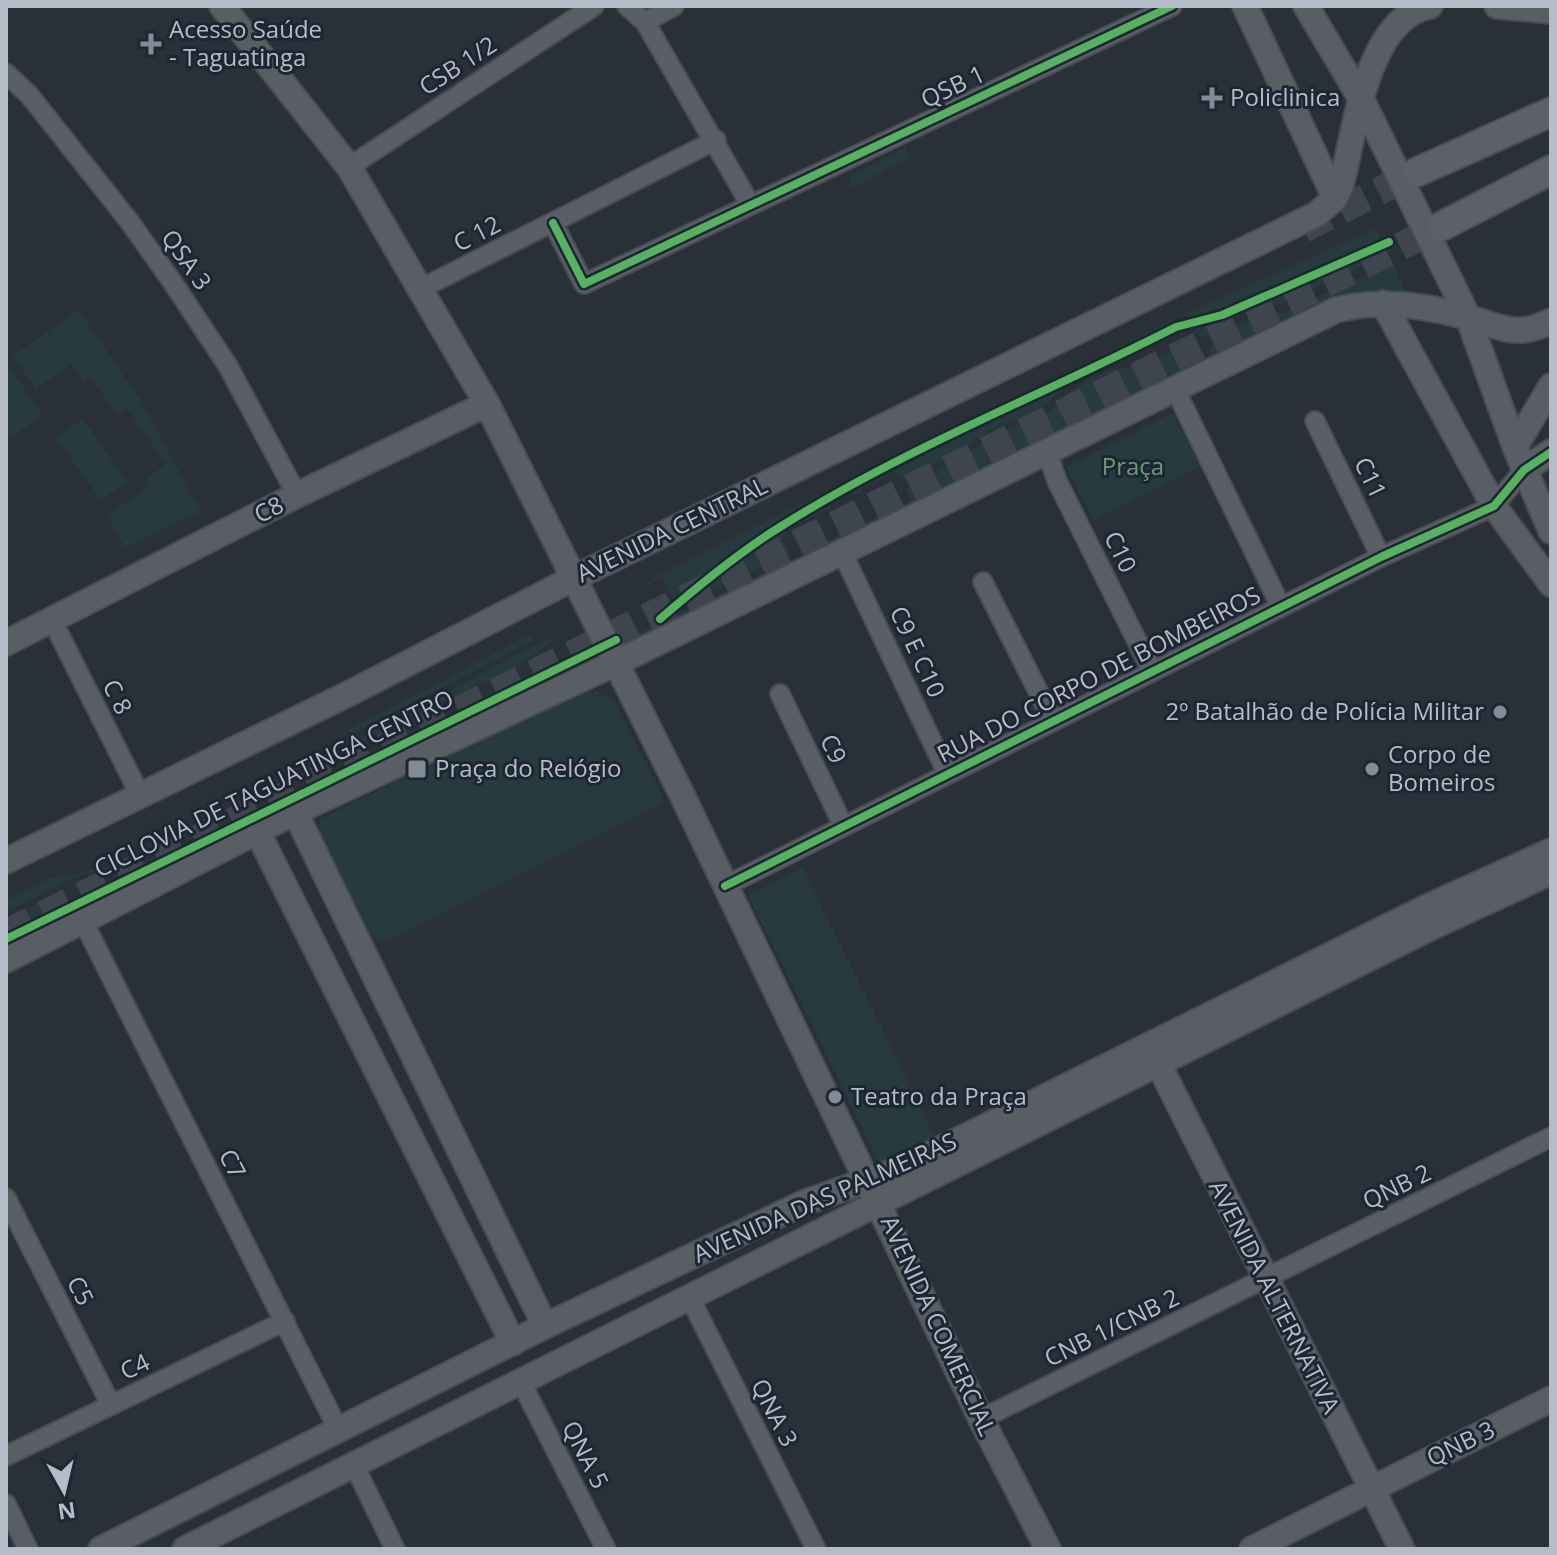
<svg xmlns="http://www.w3.org/2000/svg" width="1557" height="1555" font-family="'Open Sans',sans-serif">
<style>
.green{fill:#273a3e}
.lines{fill:none;stroke-linecap:round;stroke-linejoin:round}
.primary-tunnel{stroke:#3f454e;stroke-width:28;stroke-dasharray:28 14;stroke-linecap:butt}
.street-casing{stroke:#484c53;stroke-width:22}
.secondary-casing{stroke:#484c53;stroke-width:28}
.primary-casing{stroke:#484c55;stroke-width:32}
.street{stroke:#5a5e66;stroke-width:18}
.secondary{stroke:#595d64;stroke-width:24}
.primary{stroke:#5c6168;stroke-width:28}
.cycleway-casing{stroke:#1d2633;stroke-width:13}
.cycleway{stroke:#56b35d;stroke-width:8}
.poi-dot{fill:#848b96;stroke:#1d2633;stroke-width:3}
.labels{text-anchor:middle;stroke-width:6;stroke-linejoin:round;paint-order:stroke}
.poi-label{font-size:24px;fill:#b4bcc9;stroke:#1d2633;text-anchor:start}
.street-label{font-size:24px;fill:#b4bcc9;stroke:#1d2633}
.park-label{font-size:24px;fill:#6b9a76;stroke:#1d2633}
</style>
<rect width="100%" height="100%" fill="#2a3038"/>
<path class="green" d="M 906,148 L 910,158 L 853,187 L 848,177 Z
M 1375,229 L 1387,254 L 1281,304 L 1245,312 L 1208,337 L 1196,335 L 1187,313 Z
M 1392,262 L 1407,294 L 1359,291 L 1208,362 L 1209,349 L 1219,334 L 1250,319 L 1286,312 Z
M 79,310 L 141,401 L 201,511 L 125,547 L 107,515 L 150,487 L 146,480 L 165,464 L 127,408 L 117,414 L 90,378 L 84,382 L 71,364 L 36,389 L 13,356 L 47,332 L 69,362 L 48,331 Z
M 1172,321 L 1173,324 L 847,485 L 846,482 Z
M 1174,349 L 1181,349 L 1191,370 L 812,553 L 810,549 L 910,500 L 905,489 L 1005,430 L 1039,421 L 1076,386 L 1105,372 L 1144,364 Z
M 6,363 L 43,415 L 10,438 L 6,432 Z
M 1072,381 L 1036,414 L 1001,425 L 902,483 L 896,472 L 861,489 L 861,493 L 848,494 Z
M 1172,413 L 1200,466 L 1094,520 L 1066,467 Z
M 83,419 L 127,482 L 101,500 L 56,438 Z
M 829,490 L 831,494 L 778,524 L 674,600 L 662,576 L 632,595 L 654,578 Z
M 828,502 L 831,508 L 785,531 L 782,540 L 789,553 L 669,613 L 765,540 Z
M 792,559 L 794,562 L 620,647 L 618,643 Z
M 531,634 L 534,640 L 351,735 L 348,730 Z
M 550,638 L 552,642 L 517,666 L 355,744 L 354,741 Z
M 554,656 L 558,663 L 366,757 L 364,755 L 533,673 Z
M 595,690 L 614,701 L 663,795 L 661,804 L 385,942 L 372,937 L 319,832 L 320,819 L 575,693 Z
M 131,863 L 119,870 L 79,875 L 6,912 L 6,900 L 48,879 Z
M 803,868 L 936,1139 L 881,1166 L 748,895 Z
M 62,892 L 68,904 L 6,936 L 6,921 L 13,915 Z"/>
<g class="lines">
<path class="primary-tunnel" d="M 1303,229 L 1417,172
M 6,933 L 1442,226"/>
<g class="street-casing">
<path id="street" d="M 627,6 L 645,22 L 750,204
M 645,22 L 674,6
M 6,73 L 30,96 L 129,221 L 173,283 L 228,366 L 297,495
M 349,167 L 594,6
M 553,223 L 584,284 L 1172,6
M 422,288 L 716,140
M 1176,391 L 1281,607
M 1315,421 L 1381,557
M 1048,454 L 1057,481 L 1152,671
M 842,552 L 947,773
M 983,582 L 1053,721
M 52,620 L 140,795
M 780,694 L 843,825
M 725,886 L 1381,557 L 1494,506 L 1524,470
M 82,919 L 339,1431
M 6,1198 L 111,1405
M 690,1298 L 816,1549
M 521,1382 L 606,1549
M 981,1419 L 1551,1137
M 6,1456 L 285,1321
M 354,1465 L 395,1549
M 6,1504 L 28,1549"/>
</g>
<g class="secondary-casing">
<path id="secondary" d="M 222,6 L 349,167 L 487,404 L 684,799 L 981,1419 L 1048,1549
M 1245,6 L 1335,198
M 1306,6 L 1363,102 L 1468,317 L 1515,447 L 1551,531
M 1497,6 L 1551,11
M 1383,303 L 1494,506 L 1551,584
M 1515,447 L 1551,386
M 1524,470 L 1551,452
M 6,643 L 297,495 L 487,404
M 295,812 L 545,1326
M 257,831 L 513,1343
M 6,861 L 348,694 L 574,578 L 1317,214 L 1335,198 L 1341,185 C 1355,133 1366,18 1430,6
M 6,960 L 295,812 L 616,663 L 1336,310 C 1379,299 1425,305 1467,317 C 1501,327 1516,339 1551,321
M 1152,1051 L 1402,1549
M 101,1549 L 545,1326 L 806,1202 L 900,1169 L 1425,908 L 1551,851
M 185,1549 L 1434,926 L 1551,872
M 1252,1549 L 1551,1399"/>
</g>
<g class="primary-casing">
<path id="primary" d="M 1417,172 L 1551,112
M 1442,226 L 1551,170"/>
</g>
<use href="#street" class="street"/>
<use href="#secondary" class="secondary"/>
<use href="#primary" class="primary"/>
<g class="cycleway-casing">
<path id="cycleway" d="M 553,223 L 584,284 L 1172,6
M 660,619 C 698,586 738,553 780,527 C 905,448 1045,394 1176,327 L 1222,315 L 1389,242
M 725,886 L 1381,557 L 1494,506 L 1524,470 L 1551,452
M 6,939 L 616,640"/>
</g>
<use href="#cycleway" class="cycleway"/>
</g>
<g class="poi-dot">
<path d="M147 32h8v8h8v8h-8v8h-8v-8h-8v-8h8z"/>
<path d="M1208 86h8v8h8v8h-8v8h-8v-8h-8v-8h8z"/>
<circle cx="1500" cy="712" r="8"/>
<rect x="407" y="759" width="20" height="20" rx="4"/>
<circle cx="1372" cy="769" r="8"/>
<circle cx="835" cy="1097" r="8"/>
</g>
<g class="labels">
<g class="poi-label">
<text x="169" y="38">Acesso Saúde<tspan x="169" dy="28">- Taguatinga</tspan></text>
<text x="1230" y="106">Policlinica</text>
<text x="1484" y="720" text-anchor="end">2º Batalhão de Polícia Militar</text>
<text x="1388" y="763">Corpo de<tspan x="1388" dy="28">Bomeiros</tspan></text>
<text x="435" y="777">Praça do Relógio</text>
<text x="851" y="1105">Teatro da Praça</text>
</g>
<g class="street-label">
<text transform="translate(458 66) rotate(-33)" y="8">CSB 1/2</text>
<text transform="translate(953 87) rotate(-25)" y="8">QSB 1</text>
<text transform="translate(477 234) rotate(-27)" y="8">C 12</text>
<text transform="translate(186 260) rotate(55)" y="8">QSA 3</text>
<text transform="translate(1370 478) rotate(64)" y="8">C11</text>
<text transform="translate(269 510) rotate(-27)" y="8">C8</text>
<text transform="translate(672 530) rotate(-26)" y="8">AVENIDA CENTRAL</text>
<text transform="translate(1120 552) rotate(64)" y="8">C10</text>
<text transform="translate(917 652) rotate(65)" y="8">C9 E C10</text>
<text transform="translate(1099 675) rotate(-27)" y="8">RUA DO CORPO DE BOMBEIROS</text>
<text transform="translate(117 697) rotate(64)" y="8">C 8</text>
<text transform="translate(833 749) rotate(64)" y="8">C9</text>
<text transform="translate(274 784) rotate(-26)" y="8">CICLOVIA DE TAGUATINGA CENTRO</text>
<text transform="translate(232 1164) rotate(63)" y="8">C7</text>
<text transform="translate(1397 1187) rotate(-26)" y="8">QNB 2</text>
<text transform="translate(825 1198) rotate(-24)" y="8">AVENIDA DAS PALMEIRAS</text>
<text transform="translate(80 1291) rotate(63)" y="8">C5</text>
<text transform="translate(1274 1297) rotate(63)" y="8">AVENIDA ALTERNATIVA</text>
<text transform="translate(938 1326) rotate(65)" y="8">AVENIDA COMERCIAL</text>
<text transform="translate(1112 1328) rotate(-26)" y="8">CNB 1/CNB 2</text>
<text transform="translate(135 1367) rotate(-26)" y="8">C4</text>
<text transform="translate(774 1413) rotate(63)" y="8">QNA 3</text>
<text transform="translate(1461 1444) rotate(-26)" y="8">QNB 3</text>
<text transform="translate(585 1455) rotate(63)" y="8">QNA 5</text>
</g>
<g class="park-label">
<text x="1133" y="475">Praça</text>
</g>
</g>
<rect width="1557" height="1555" fill="none" stroke="#b4bcc9" stroke-width="16"/>
<g transform="translate(64 1491) rotate(172)" stroke="#1d2633" stroke-width="6" paint-order="stroke">
<path d="M0-6L14 30L0 20L-14 30Z" fill="#b4bcc9"/>
<text y="-12" font-size="22" font-weight="bold" text-anchor="middle" fill="#b4bcc9">N</text>
</g>
</svg>
